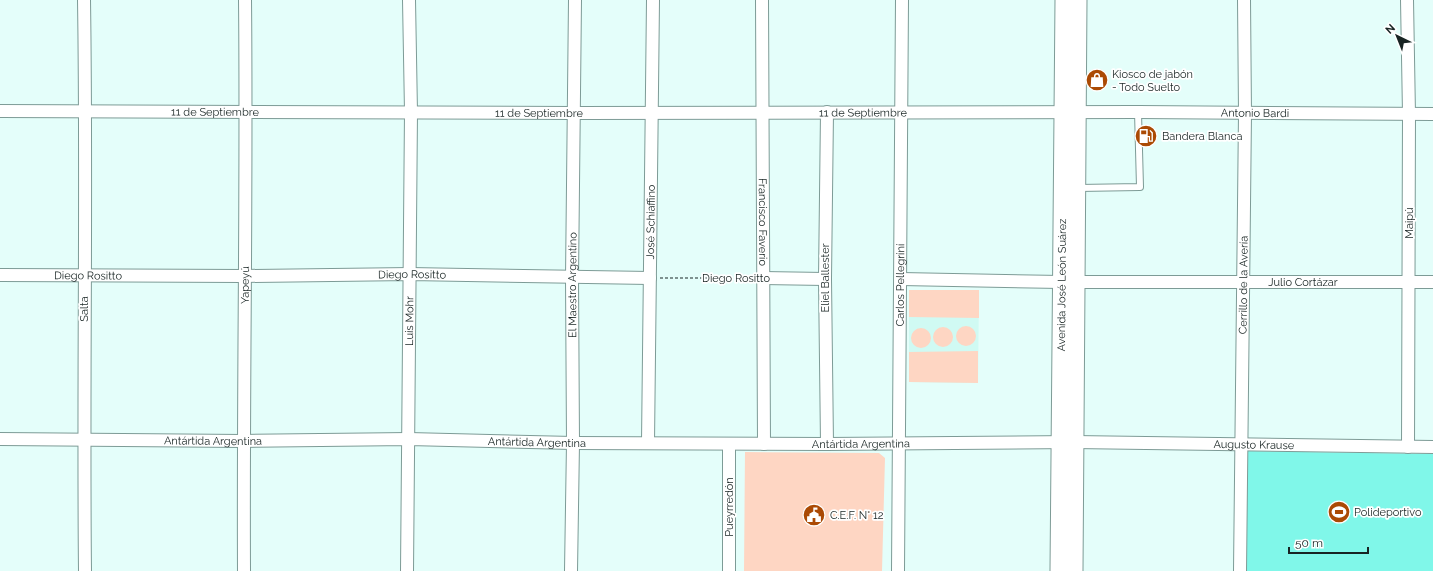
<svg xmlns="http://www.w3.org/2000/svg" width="1433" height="571" font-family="Raleway,sans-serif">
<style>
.built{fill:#d0faf3}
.green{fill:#80f7e9}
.building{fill:#fed6c3}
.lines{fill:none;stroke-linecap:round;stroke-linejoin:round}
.service-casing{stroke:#7d9b96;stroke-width:8}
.minor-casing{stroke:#7d9b96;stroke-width:14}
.secondary-casing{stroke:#7d9b96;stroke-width:19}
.path{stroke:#7e918f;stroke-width:2;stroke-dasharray:3 2;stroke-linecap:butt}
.service{stroke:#fff;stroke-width:6}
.minor{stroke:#fff;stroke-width:12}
.secondary{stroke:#fff;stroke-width:17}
.labels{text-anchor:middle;stroke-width:3.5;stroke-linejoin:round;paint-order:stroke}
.poi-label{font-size:11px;fill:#182423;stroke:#fff;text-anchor:start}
.street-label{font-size:11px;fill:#182423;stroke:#fff}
</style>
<rect width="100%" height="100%" fill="#e4fefa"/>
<path class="built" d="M 909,290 L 979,290 L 978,383 L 909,382 Z"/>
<path class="green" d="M 1246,451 L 1433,454 L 1433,571 L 1245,571 Z"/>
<path class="building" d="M 909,290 L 979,290 L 979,318 L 909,317 Z
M956 336a10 10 0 1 1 20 0a10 10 0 1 1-20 0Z
M933 337a10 10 0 1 1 20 0a10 10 0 1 1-20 0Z
M911 338a10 10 0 1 1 20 0a10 10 0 1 1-20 0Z
M 978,351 L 978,383 L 909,382 L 909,352 Z
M 745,452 L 879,453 L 885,458 L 882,571 L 744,571 Z"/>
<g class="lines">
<g class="service-casing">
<path id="service" d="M 1078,188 L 1140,187 L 1138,112"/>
</g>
<g class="minor-casing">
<g id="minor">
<path d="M 84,0 C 87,190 83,381 85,571"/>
<path id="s1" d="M 762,0 L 764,444"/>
<path d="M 1407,0 L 1409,114 L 1408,447"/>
<path id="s2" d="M 0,111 L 574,113 L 1138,112 L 1433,114"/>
<path d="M 827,112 L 825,279 L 827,444"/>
<path id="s3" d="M 0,275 L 245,276 L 410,274 L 650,278"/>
<path d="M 763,278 L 825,279"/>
<path id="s4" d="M 901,279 L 1061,282 L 1433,282"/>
<path id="s5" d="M 0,439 L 243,441 L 409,439 L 573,443 L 827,444 L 1074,442 L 1433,447"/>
<path id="s6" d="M 648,443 L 653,0"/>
<path id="s7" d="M 244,571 C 243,381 247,190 245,0"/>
<path id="s8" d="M 407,571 L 411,112 L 409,0"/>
<path id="s9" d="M 571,571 L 573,443 L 572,278 L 575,0"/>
<path d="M 729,571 L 729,444"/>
<path id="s10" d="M 898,571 L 902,0"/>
<path id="s11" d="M 1240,571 L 1245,113 L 1244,0"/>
</g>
</g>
<g class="secondary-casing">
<g id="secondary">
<path id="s12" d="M 1059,571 L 1064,0"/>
<path d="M 1074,571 L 1078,0"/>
</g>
</g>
<path class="path" d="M 660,278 L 752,278"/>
<use href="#service" class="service"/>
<use href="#minor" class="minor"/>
<use href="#secondary" class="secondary"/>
</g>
<defs>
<g id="shop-disc" transform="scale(1.15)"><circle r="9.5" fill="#ab4a04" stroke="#fff"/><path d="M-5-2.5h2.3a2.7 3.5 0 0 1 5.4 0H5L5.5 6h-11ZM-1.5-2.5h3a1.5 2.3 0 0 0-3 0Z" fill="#fff"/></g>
<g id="fuel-disc" transform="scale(1.15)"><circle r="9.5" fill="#ab4a04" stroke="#fff"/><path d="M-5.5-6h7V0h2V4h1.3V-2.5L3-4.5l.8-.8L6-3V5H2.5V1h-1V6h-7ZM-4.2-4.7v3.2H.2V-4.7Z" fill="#fff"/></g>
<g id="stadium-disc" transform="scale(1.15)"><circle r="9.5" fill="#ab4a04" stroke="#fff"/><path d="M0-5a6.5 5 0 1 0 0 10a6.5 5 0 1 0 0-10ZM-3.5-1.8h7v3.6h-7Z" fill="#fff"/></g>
<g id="civic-disc" transform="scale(1.15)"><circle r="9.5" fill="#ab4a04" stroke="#fff"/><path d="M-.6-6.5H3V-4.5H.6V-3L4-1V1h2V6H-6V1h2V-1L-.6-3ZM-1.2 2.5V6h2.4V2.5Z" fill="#fff"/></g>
</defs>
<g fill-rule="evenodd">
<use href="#shop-disc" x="1097" y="80"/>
<use href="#fuel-disc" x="1146" y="136"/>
<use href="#stadium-disc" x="1339" y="512"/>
<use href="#civic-disc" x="814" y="515"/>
</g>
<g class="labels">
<g class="poi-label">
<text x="1112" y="78">Kiosco de jabón<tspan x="1112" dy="13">- Todo Suelto</tspan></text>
<text x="1162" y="140">Bandera Blanca</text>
<text x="1354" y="516">Polideportivo</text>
<text x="830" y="519">C.E.F. N° 12</text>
</g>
<g class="street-label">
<text dy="4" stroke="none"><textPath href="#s2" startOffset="215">11 de Septiembre</textPath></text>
<text dy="4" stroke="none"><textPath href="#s2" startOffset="863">11 de Septiembre</textPath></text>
<text dy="4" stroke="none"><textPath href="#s2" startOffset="539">11 de Septiembre</textPath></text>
<text dy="4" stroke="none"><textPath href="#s2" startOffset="1255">Antonio Bardi</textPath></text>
<text dy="4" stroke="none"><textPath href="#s6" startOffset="221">José Schiaffino</textPath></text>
<text dy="4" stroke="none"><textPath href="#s1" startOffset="222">Francisco Faverio</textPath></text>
<text transform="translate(1409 223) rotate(-90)" y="4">Maipú</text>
<text dy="4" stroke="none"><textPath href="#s3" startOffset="88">Diego Rositto</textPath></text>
<text dy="4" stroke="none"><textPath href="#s3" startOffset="412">Diego Rositto</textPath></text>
<text x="736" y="282">Diego Rositto</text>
<text transform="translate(825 278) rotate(-90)" y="4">Eliel Ballester</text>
<text dy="4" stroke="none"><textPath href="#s4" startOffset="402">Julio Cortázar</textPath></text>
<text dy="4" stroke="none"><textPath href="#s7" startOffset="286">Yapeyú</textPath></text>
<text dy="4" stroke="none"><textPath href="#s9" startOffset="286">El Maestro Argentino</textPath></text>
<text dy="4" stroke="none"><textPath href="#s10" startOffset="286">Carlos Pellegrini</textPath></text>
<text dy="4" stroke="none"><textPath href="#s12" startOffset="286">Avenida José León Suárez</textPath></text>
<text dy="4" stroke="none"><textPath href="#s11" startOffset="286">Cerrillo de la Avería</textPath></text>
<text transform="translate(84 309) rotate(-90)" y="4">Salta</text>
<text dy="4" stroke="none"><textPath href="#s8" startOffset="250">Luis Mohr</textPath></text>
<text dy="4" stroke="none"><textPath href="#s5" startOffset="213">Antártida Argentina</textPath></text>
<text dy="4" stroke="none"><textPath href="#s5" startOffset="537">Antártida Argentina</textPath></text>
<text dy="4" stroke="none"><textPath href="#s5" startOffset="861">Antártida Argentina</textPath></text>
<text dy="4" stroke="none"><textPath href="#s5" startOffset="1254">Augusto Krause</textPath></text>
<text transform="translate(729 507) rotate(-90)" y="4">Pueyrredón</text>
</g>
</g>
<g transform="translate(1397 36) rotate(317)" stroke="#ffffff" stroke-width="3" paint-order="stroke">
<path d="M0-3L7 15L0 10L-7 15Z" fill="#182423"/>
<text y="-6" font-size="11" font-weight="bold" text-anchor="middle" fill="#182423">N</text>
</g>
<path d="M1289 547v6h79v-6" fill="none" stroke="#182423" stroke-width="2"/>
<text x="1295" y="547" font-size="12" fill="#182423" stroke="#ffffff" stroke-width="3" paint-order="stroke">50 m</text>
</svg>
